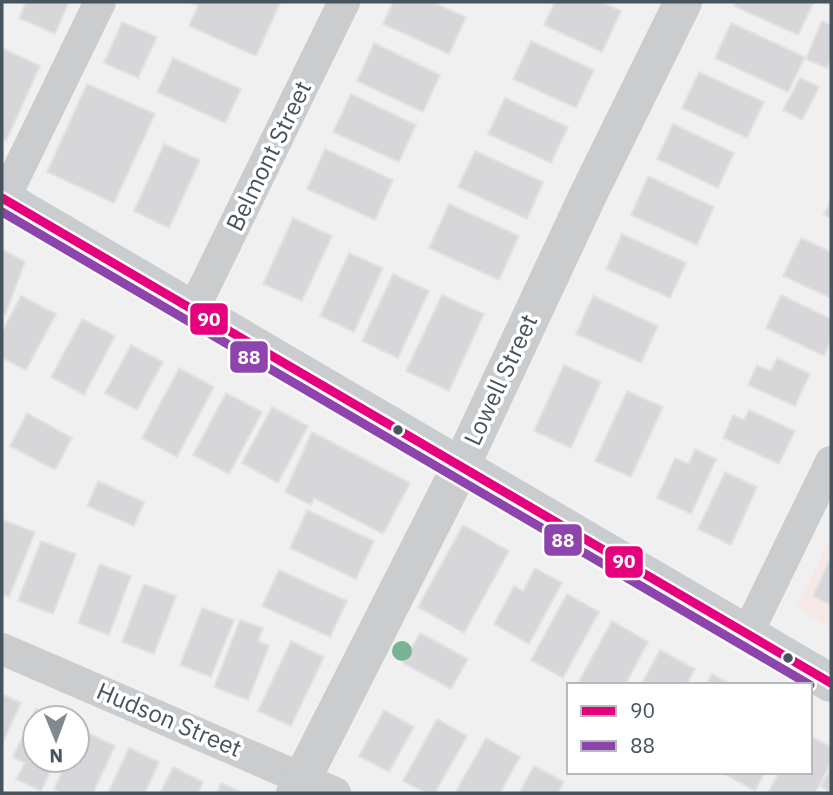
<svg xmlns="http://www.w3.org/2000/svg" width="833" height="795" font-family="'IBM Plex Sans',sans-serif">
<style>
.medical{fill:#f6e8e7}
.building{fill:#d7d7d9;stroke:#e2e2e3;stroke-width:2}
.lines{fill:none;stroke-linecap:round;stroke-linejoin:round}
.minor{stroke:#caccce;stroke-width:32}
.tertiary{stroke:#caccce;stroke-width:38}
.secondary{stroke:#cacdd0;stroke-width:38}
.bus-1-casing{stroke:#fff;stroke-width:14}
.bus-2-casing{stroke:#fff;stroke-width:14}
.bus-1{stroke:#e5007d;stroke-width:9}
.bus-2{stroke:#8e44ad;stroke-width:9}
.tree{fill:#78b394}
.bus-dot{fill:#47535d;stroke:#fff;stroke-width:2.5}
.labels{text-anchor:middle;stroke-width:7;stroke-linejoin:round;paint-order:stroke}
.street-label{font-size:24px;fill:#47535d;stroke:#fff}
.line-badge{stroke:#fff;stroke-width:2.5}
.badge-label{font-size:19px;text-anchor:middle;font-weight:bold;fill:#fff}
</style>
<rect width="100%" height="100%" fill="#f1f0f0"/>
<path class="medical" d="M 831,536 L 831,628 L 797,608 Z"/>
<path class="building" d="M 26,2 L 69,2 L 55,34 L 19,18 Z
M 190,2 L 277,2 L 280,3 L 256,56 L 189,26 L 198,6 Z
M 393,2 L 432,2 L 466,17 L 449,54 L 383,24 Z
M 555,2 L 602,2 L 621,11 L 602,52 L 544,25 Z
M 736,2 L 814,2 L 798,35 L 734,6 Z
M 822,21 L 831,25 L 831,59 L 827,68 L 806,59 Z
M 122,22 L 157,37 L 138,78 L 104,63 Z
M 731,23 L 805,57 L 788,92 L 715,58 Z
M 531,41 L 594,70 L 576,108 L 513,79 Z
M 374,43 L 440,75 L 423,112 L 357,81 Z
M 2,48 L 40,66 L 6,141 L 2,139 Z
M 173,58 L 241,89 L 225,123 L 157,92 Z
M 699,72 L 764,102 L 747,138 L 682,108 Z
M 800,78 L 819,87 L 802,120 L 783,110 Z
M 87,84 L 155,114 L 114,203 L 47,172 Z
M 351,94 L 416,125 L 399,162 L 333,132 Z
M 505,98 L 568,127 L 551,163 L 488,134 Z
M 673,124 L 734,153 L 718,188 L 657,159 Z
M 164,144 L 200,160 L 169,228 L 134,211 Z
M 325,149 L 393,180 L 375,220 L 307,189 Z
M 475,151 L 543,182 L 527,219 L 458,187 Z
M 648,176 L 714,207 L 697,245 L 631,215 Z
M 831,200 L 831,218 L 824,215 Z
M 449,204 L 519,236 L 499,280 L 429,248 Z
M 293,218 L 332,236 L 302,301 L 263,284 Z
M 622,234 L 686,263 L 670,298 L 606,269 Z
M 801,238 L 831,252 L 831,298 L 783,276 Z
M 2,249 L 25,262 L 5,315 L 2,313 Z
M 349,253 L 383,268 L 354,332 L 320,316 Z
M 393,274 L 429,291 L 398,358 L 362,341 Z
M 442,295 L 484,314 L 449,391 L 406,371 Z
M 781,295 L 831,319 L 831,340 L 824,356 L 766,328 Z
M 21,296 L 56,314 L 26,370 L 2,358 L 2,332 Z
M 593,296 L 658,326 L 641,363 L 576,334 Z
M 82,319 L 115,336 L 84,395 L 51,377 Z
M 131,345 L 163,362 L 137,410 L 105,393 Z
M 777,358 L 810,374 L 795,406 L 748,385 L 757,365 L 771,371 Z
M 564,365 L 601,382 L 571,448 L 534,431 Z
M 179,368 L 214,387 L 177,457 L 142,438 Z
M 627,391 L 663,407 L 631,477 L 595,461 Z
M 226,393 L 262,412 L 229,474 L 193,455 Z
M 272,407 L 308,426 L 278,483 L 242,463 Z
M 749,410 L 795,431 L 779,464 L 723,438 L 733,415 L 744,420 Z
M 27,413 L 72,438 L 55,470 L 10,446 Z
M 312,432 L 410,483 L 383,534 L 314,498 L 311,505 L 285,492 Z
M 695,449 L 716,459 L 691,514 L 657,498 L 675,458 L 689,464 Z
M 725,472 L 757,487 L 731,545 L 698,529 Z
M 98,481 L 144,502 L 134,526 L 87,506 Z
M 307,510 L 374,541 L 356,579 L 290,548 Z
M 3,520 L 35,532 L 9,597 L 2,594 Z
M 463,525 L 509,551 L 464,633 L 418,607 Z
M 41,541 L 76,554 L 53,614 L 18,601 Z
M 831,557 L 831,605 L 813,596 Z
M 100,564 L 131,576 L 109,635 L 78,623 Z
M 535,568 L 562,583 L 529,644 L 494,624 L 514,586 L 523,591 Z
M 279,570 L 347,601 L 330,637 L 262,606 Z
M 144,584 L 176,596 L 154,654 L 122,642 Z
M 567,594 L 599,612 L 563,678 L 531,660 Z
M 202,608 L 234,620 L 211,677 L 180,665 Z
M 240,620 L 263,628 L 258,641 L 269,646 L 248,700 L 214,687 Z
M 612,621 L 648,642 L 625,685 L 586,685 L 579,681 Z
M 420,633 L 468,659 L 451,689 L 403,663 Z
M 291,641 L 324,657 L 291,726 L 258,711 Z
M 660,650 L 695,669 L 686,685 L 641,685 Z
M 712,674 L 732,685 L 706,685 Z
M 2,694 L 21,703 L 2,744 Z
M 36,709 L 54,718 L 35,718 L 35,760 L 56,760 L 41,791 L 16,779 L 25,763 L 13,757 Z
M 384,710 L 414,727 L 389,772 L 359,756 Z
M 437,719 L 467,736 L 435,793 L 426,793 L 403,781 Z
M 82,730 L 115,746 L 93,793 L 62,793 L 54,789 L 68,760 L 77,760 L 77,740 Z
M 810,736 L 831,747 L 831,763 L 815,793 L 768,793 L 779,772 L 810,772 Z
M 486,738 L 520,757 L 500,793 L 455,793 Z
M 129,748 L 159,762 L 145,793 L 108,793 Z
M 534,766 L 564,782 L 558,793 L 519,793 Z
M 173,767 L 203,782 L 198,793 L 160,793 Z
M 831,768 L 831,793 L 821,786 Z
M 721,772 L 765,772 L 755,791 Z
M 221,783 L 243,793 L 217,793 Z"/>
<g class="lines">
<path class="minor" d="M 4,199 L 100,2
M 193,310 L 344,2
M 747,634 L 831,462
M 2,649 L 335,793"/>
<path class="tertiary" d="M 295,793 L 461,466 L 589,193 L 683,2"/>
<path class="secondary" d="M 2,198 L 831,683"/>
<g class="bus-1-casing">
<path id="bus-1" d="M 2,198 L 831,683"/>
</g>
<g class="bus-2-casing">
<path id="bus-2" d="M 2,212 L 810,685"/>
</g>
<use href="#bus-1" class="bus-1"/>
<use href="#bus-2" class="bus-2"/>
</g>
<circle class="tree" cx="402" cy="651" r="10"/>
<g class="bus-dot">
<circle cx="398" cy="430" r="6"/>
<circle cx="788" cy="658" r="6"/>
</g>
<g class="labels">
<g class="street-label">
<text transform="translate(269 156) rotate(-64)" y="8">Belmont Street</text>
<text transform="translate(501 380) rotate(-65)" y="8">Lowell Street</text>
<text transform="translate(169 720) rotate(23)" y="8">Hudson Street</text>
</g>
</g>
<g class="line-badge">
<rect x="189" y="302" width="40" height="34" rx="7" fill="#e5007d"/>
<rect x="229" y="340" width="40" height="34" rx="7" fill="#8e44ad"/>
<rect x="543" y="523" width="40" height="34" rx="7" fill="#8e44ad"/>
<rect x="604" y="545" width="40" height="34" rx="7" fill="#e5007d"/>
</g>
<g class="badge-label">
<text x="209" y="326">90</text>
<text x="249" y="364">88</text>
<text x="563" y="547">88</text>
<text x="624" y="568">90</text>
</g>
<rect width="833" height="795" fill="none" stroke="#47535d" stroke-width="7"/>
<rect x="567" y="683" width="245" height="91" fill="#ffffff" stroke="#b5babe" stroke-width="2"/>
<rect x="581" y="706" width="35" height="10" fill="#e5007d" stroke="#b5babe" stroke-width="2"/>
<text x="630" y="718" font-size="21" fill="#47535d">90</text>
<rect x="581" y="741" width="35" height="10" fill="#8e44ad" stroke="#b5babe" stroke-width="2"/>
<text x="630" y="753" font-size="21" fill="#47535d">88</text>
<g transform="translate(56 739) rotate(179)"><circle r="33" fill="#ffffff" stroke="#b5babe" stroke-width="2"/>
<path d="M0-5L12 26L0 18L-12 26Z" fill="#828a90"/>
<text y="-10" font-size="19" font-weight="bold" text-anchor="middle" fill="#47535d">N</text>
</g>
</svg>
